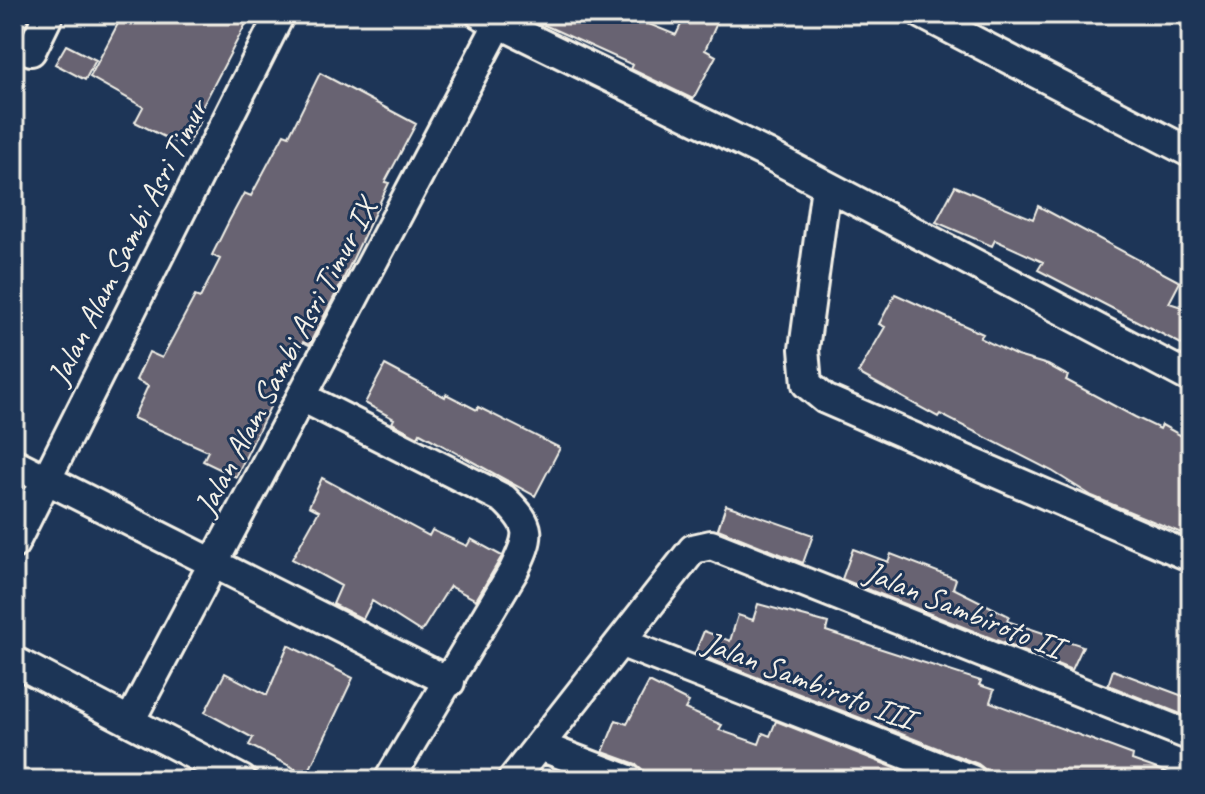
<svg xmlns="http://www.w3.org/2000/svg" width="1205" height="794" font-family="Caveat,sans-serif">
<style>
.building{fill:#676472;stroke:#f4f1e8;stroke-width:2}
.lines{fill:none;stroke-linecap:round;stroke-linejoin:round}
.minor-casing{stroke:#f4f1e8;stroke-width:34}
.minor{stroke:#1d3557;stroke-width:28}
.labels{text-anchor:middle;stroke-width:6;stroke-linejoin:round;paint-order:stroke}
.street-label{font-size:32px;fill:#f4f1e8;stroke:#1d3557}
</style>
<rect width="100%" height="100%" fill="#1d3557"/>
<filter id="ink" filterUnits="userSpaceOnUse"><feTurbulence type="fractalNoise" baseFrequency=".0125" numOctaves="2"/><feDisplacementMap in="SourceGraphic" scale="16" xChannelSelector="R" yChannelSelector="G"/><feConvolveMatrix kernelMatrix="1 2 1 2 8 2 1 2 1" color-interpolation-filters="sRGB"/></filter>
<g filter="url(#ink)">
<path class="building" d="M 123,14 L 251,14 L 197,117 L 201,119 L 186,148 L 135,122 L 143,107 L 90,77 Z
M 520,14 L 624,14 L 676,35 L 686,14 L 721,14 L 705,50 L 716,56 L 693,99 L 631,69 L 633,65 Z
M 66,45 L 96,60 L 85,80 L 55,64 Z
M 320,73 L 416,124 L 385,182 L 389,183 L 342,282 L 309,345 L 303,342 L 286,379 L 284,378 L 236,477 L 203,461 L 208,451 L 133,418 L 148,386 L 136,380 L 149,352 L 162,358 L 195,296 L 200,298 L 220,259 L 212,255 L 229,221 L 244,193 L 251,196 L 284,134 L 289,136 Z
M 955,186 L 1033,219 L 1038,206 L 1180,282 L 1169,303 L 1191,310 L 1191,349 L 1038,270 L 1043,262 L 995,240 L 992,246 L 936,222 Z
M 895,294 L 983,334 L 980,338 L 1017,356 L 1048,365 L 1068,376 L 1066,380 L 1135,417 L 1160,429 L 1162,425 L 1191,441 L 1191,537 L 1092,496 L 1052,471 L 940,414 L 938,417 L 858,373 L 885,327 L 879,324 Z
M 385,365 L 445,397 L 446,394 L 477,410 L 478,407 L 560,448 L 535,496 L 420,433 L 418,437 L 392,423 L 394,419 L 365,403 Z
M 322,478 L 429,536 L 432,530 L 467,546 L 471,539 L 502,556 L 476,600 L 450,586 L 421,632 L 372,601 L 363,619 L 333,604 L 341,586 L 292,559 L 319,511 L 309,506 Z
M 726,505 L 813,535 L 803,563 L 718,529 Z
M 853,549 L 888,562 L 891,554 L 956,579 L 953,588 L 1009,616 L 1007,621 L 1083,646 L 1072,670 L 842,579 Z
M 758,604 L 828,623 L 826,631 L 981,681 L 979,685 L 994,690 L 990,702 L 1133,755 L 1132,760 L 1180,777 L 1179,780 L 989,780 L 986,770 L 978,764 L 695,653 L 704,631 L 730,641 L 738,615 L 753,620 Z
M 288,645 L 353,678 L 307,775 L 249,745 L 253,738 L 205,712 L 225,673 L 267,695 Z
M 1113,670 L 1191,699 L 1191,718 L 1108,685 Z
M 649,682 L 689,702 L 685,709 L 722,725 L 719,730 L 759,744 L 763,733 L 770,736 L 776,721 L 925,780 L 646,780 L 643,770 L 636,764 L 603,752 L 616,720 L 627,724 Z"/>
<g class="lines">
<g class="minor-casing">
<path id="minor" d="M 480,14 L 767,154 L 1191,378
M 922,14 L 1191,153
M 31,51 L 49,14
M 826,186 L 804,349 L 807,384 L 825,399 L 1191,557
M 302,397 L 504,499 C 533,527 531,534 514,570 L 389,780
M 14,463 L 450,682
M 14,544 L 280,14
M 622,643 L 972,780
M 14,661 L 242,780
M 130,721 L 499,23
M 540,746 L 629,780
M 512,780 L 693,549 L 711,545 L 1191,736"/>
</g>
<use href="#minor" class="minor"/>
</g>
</g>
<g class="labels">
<g class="street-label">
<text transform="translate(127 242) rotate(-63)" y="11">Jalan Alam Sambi Asri Timur</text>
<text transform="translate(285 357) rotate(-62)" y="11">Jalan Alam Sambi Asri Timur IX</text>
<text transform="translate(964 609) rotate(22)" y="11">Jalan Sambiroto II</text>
<text transform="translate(809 680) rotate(21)" y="11">Jalan Sambiroto III</text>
</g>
</g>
<rect width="1205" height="794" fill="none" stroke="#1d3557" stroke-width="48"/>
<rect x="24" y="24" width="1157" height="746" fill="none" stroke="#f4f1e8" stroke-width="3" filter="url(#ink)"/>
</svg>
